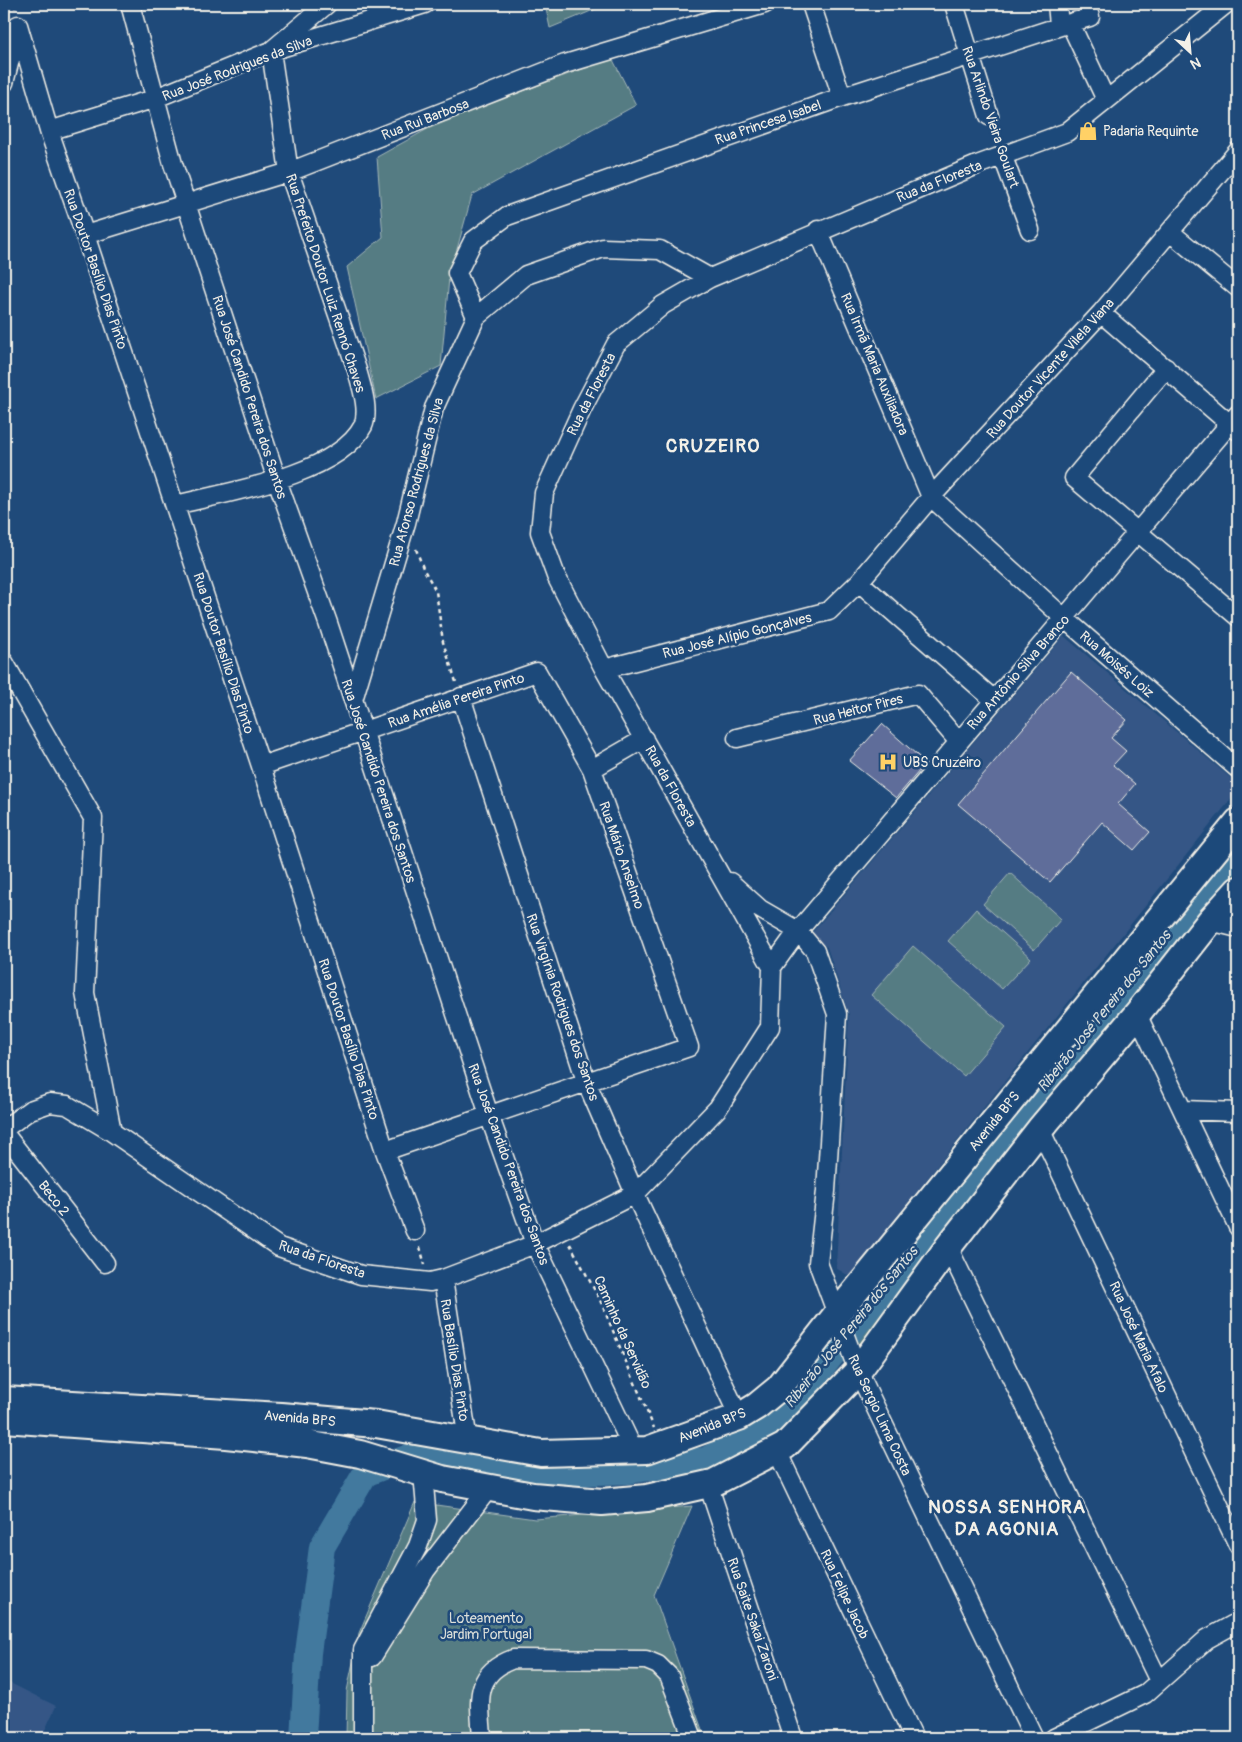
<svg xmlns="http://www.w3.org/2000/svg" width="1242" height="1742" font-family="Pangolin,sans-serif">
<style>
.built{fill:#365786}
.green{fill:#547c83;stroke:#a4b6b6}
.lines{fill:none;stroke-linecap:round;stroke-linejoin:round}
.river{stroke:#42799e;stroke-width:26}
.building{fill:#5f6d9a;stroke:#f4f1e8}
.street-casing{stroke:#f4f1e8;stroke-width:21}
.secondary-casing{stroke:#f4f1e8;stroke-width:30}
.path{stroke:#f4f1e8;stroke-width:2.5;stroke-dasharray:4 4;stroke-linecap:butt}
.street{stroke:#1f4a7a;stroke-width:18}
.secondary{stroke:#1f4a7a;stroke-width:26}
.labels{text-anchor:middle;stroke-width:5;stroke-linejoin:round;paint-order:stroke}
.street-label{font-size:14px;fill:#f4f1e8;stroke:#1f4a7a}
.poi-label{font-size:14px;fill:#f4f1e8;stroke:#1f4a7a;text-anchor:start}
.park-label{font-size:14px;fill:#dcdfd9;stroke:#1f4a7a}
.water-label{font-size:15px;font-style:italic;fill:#d9dfdd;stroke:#1f4a7a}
.district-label{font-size:19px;font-weight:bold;letter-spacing:1px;fill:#f4f1e8;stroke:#1f4a7a}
</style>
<rect width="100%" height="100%" fill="#1f4a7a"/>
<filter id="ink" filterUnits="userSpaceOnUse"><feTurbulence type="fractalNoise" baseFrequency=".02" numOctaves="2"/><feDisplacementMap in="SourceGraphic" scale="10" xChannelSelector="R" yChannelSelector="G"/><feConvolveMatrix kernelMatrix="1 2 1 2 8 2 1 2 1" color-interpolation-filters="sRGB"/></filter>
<g filter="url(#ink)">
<path class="built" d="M 1064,636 L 1234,781 L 1235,794 L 849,1276 L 836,1268 L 849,1015 L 827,947 L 811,934 Z
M 4,1680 L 56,1706 L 45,1730 L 63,1738 L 4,1738 Z"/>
<path class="green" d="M 545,4 L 608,4 L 550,28 Z
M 612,58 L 636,105 L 472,195 L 449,278 L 441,366 L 376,399 L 347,267 L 383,237 L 377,157 L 442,121 Z
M 1238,833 L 1238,883 L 860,1356 L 847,1312 Z
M 1010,873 L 1061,919 L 1034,950 L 983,904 Z
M 976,909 L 1031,958 L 1002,989 L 948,941 Z
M 913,946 L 1006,1027 L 964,1076 L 871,995 Z
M 415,1502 L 535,1519 L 692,1506 L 654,1595 L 705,1738 L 346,1738 L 347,1691 L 359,1633 Z"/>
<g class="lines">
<path class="river" d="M 303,1738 L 308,1653 L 322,1547 L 365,1474 L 419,1453 L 567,1473 L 626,1471 L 706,1460 L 772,1423 L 824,1365 L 1021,1114 L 1111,1007 L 1193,899 L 1238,851"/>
</g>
<path class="building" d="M 1071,672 L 1127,720 L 1111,738 L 1126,751 L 1113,765 L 1135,784 L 1118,804 L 1150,832 L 1134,850 L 1102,822 L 1050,882 L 958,804 Z
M 882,724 L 926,763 L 896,798 L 849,761 Z"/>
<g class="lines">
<g class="street-casing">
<path id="street" d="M 130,4 L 173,164 L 277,480 L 328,623 L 489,1115 L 535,1244 L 634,1451
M 811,4 L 842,97
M 954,4 L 989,116
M 1057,4 L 1059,25
M 1070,23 L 1090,17 L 1086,4
M 18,25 L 49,131 L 85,235 L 261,766 L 385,1151 L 415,1231
M 4,83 L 18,28
M 49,131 L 156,98 L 271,51 L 425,4
M 1003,157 L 1030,230
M 818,230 L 931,497 L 1064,618 L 1238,769
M 1170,232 L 1238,288
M 85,235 L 289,172 L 565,64 L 765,4
M 1101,313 L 1238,431
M 476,317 L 457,273 L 473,241 L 507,216 L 842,97 L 1070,23 L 1106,100
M 1166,368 L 1074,478 L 1238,617
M 175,505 C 225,493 338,475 363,426 C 370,410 361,385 357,370 L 289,172 L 271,51 L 327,4
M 859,582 L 994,700
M 4,662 L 93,818 L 85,993 L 112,1132
M 604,669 L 829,611 L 859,582 L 931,497 L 1101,313 L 1238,151
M 461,697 L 586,1081 L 635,1194 L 739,1417
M 353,700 L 406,523 L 434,408 L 476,317 L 526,275 L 603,248 L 660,250 L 710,278
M 737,738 L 918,694 L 958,741
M 261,766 L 537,672 L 592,769 L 689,1047 L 385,1151
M 592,769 L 644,739
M 730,882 L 760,909 L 798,931 L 815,951 L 837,1014 L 826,1191 L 818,1263 L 858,1371 L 1034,1738
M 1210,921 L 1238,928
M 772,967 L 798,931 L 1238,414
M 1137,1014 L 1238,1227
M 1183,1110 L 1238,1112
M 4,1129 L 30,1110 L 50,1103 L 67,1105 L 112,1132 L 279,1247 L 361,1275 L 430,1282 L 443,1279 L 535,1244 L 635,1194 L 718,1108 L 770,1027 L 772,967 L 604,669 L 556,576 L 540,532 L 544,493 L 582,409 L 616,344 L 663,305 L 710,278 L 977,165 L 1067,132 L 1226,4
M 1040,1129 L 1238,1545
M 4,1133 L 105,1263
M 948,1247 L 1159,1681
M 443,1279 L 468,1441
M 777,1451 L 914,1738
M 708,1484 L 793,1738
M 372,1657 L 426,1570 L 489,1488
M 363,1738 L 363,1650 L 418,1546 L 427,1520 L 423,1473
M 482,1738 C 480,1702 472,1674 513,1659 L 646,1660 L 658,1665 L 669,1676 L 693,1738
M 1054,1738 L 1145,1694 L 1207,1639 L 1238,1622"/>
</g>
<g class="secondary-casing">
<path id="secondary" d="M 4,1400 L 281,1416 L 376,1424 L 541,1453 L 647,1450 L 739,1417 L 757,1406 L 779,1388 L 837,1314 L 1238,822
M 4,1419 L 226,1435 L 307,1444 L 360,1454 L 442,1479 L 533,1496 L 602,1502 L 647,1498 L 713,1483 L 785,1446 L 858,1371 L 948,1247 L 1040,1129 L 1137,1014 L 1210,921 L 1238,890"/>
</g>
<path class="path" d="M 15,4 L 16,11
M 416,549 L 423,568 L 436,591 L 443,642 L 456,682
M 570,1244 L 600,1300 L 654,1428
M 420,1247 L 425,1265"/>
<use href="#street" class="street"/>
<use href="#secondary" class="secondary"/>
</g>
</g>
<defs>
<g id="shop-bare" transform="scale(1.5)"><path d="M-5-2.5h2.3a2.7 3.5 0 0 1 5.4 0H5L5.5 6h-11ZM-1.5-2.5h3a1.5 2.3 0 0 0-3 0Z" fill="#ffd166" stroke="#1f4a7a" stroke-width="2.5" paint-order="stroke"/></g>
<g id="hospital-bare" transform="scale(1.5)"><path d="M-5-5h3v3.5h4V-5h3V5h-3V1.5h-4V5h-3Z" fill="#ffd166" stroke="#1f4a7a" stroke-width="2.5" paint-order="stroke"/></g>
</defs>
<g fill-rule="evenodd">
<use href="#shop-bare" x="1088" y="131"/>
<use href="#hospital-bare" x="888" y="762"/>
</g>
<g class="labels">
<g class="street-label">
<text transform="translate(237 68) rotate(-21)" y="5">Rua José Rodrigues da Silva</text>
<text transform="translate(991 117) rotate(71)" y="5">Rua Arlindo Vieira Goulart</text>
<text transform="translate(425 119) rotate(-21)" y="5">Rua Rui Barbosa</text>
<text transform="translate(768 122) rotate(-19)" y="5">Rua Princesa Isabel</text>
<text transform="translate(939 181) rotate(-22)" y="5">Rua da Floresta</text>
<text transform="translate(96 269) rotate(71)" y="5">Rua Doutor Basílio Dias Pinto</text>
<text transform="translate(326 283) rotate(72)" y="5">Rua Prefeito Doutor Luiz Rennó Chaves</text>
<text transform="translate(875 364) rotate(67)" y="5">Rua Irmã Maria Auxiliadora</text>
<text transform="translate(1050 368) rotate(-48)" y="5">Rua Doutor Vicente Vilela Viana</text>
<text transform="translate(591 394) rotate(-63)" y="5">Rua da Floresta</text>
<text transform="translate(250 397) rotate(72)" y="5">Rua José Candido Pereira dos Santos</text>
<text transform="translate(416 482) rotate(-75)" y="5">Rua Afonso Rodrigues da Silva</text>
<text transform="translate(737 635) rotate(-14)" y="5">Rua José Alípio Gonçalves</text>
<text transform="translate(224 653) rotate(72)" y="5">Rua Doutor Basílio Dias Pinto</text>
<text transform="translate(1117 664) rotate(41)" y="5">Rua Moisés Loiz</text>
<text transform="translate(1018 672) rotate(-49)" y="5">Rua Antônio Silva Branco</text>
<text transform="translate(456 700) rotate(-19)" y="5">Rua Amélia Pereira Pinto</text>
<text transform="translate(858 709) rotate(-14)" y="5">Rua Heitor Pires</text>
<text transform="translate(379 781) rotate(72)" y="5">Rua José Candido Pereira dos Santos</text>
<text transform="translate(671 786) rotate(61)" y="5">Rua da Floresta</text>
<text transform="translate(622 855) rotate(71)" y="5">Rua Mário Anselmo</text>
<text transform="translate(563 1007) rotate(71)" y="5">Rua Virgínia Rodrigues dos Santos</text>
<text transform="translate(349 1039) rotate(72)" y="5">Rua Doutor Basílio Dias Pinto</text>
<text transform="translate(994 1121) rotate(-51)" y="5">Avenida BPS</text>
<text transform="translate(509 1164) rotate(70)" y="5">Rua José Candido Pereira dos Santos</text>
<text transform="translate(54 1198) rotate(52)" y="5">Beco 2</text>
<text transform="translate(322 1259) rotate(19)" y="5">Rua da Floresta</text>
<text transform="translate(623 1332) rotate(66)" y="5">Caminho da Servidão</text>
<text transform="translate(1139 1337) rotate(65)" y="5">Rua José Maria Afalo</text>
<text transform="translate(455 1360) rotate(81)" y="5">Rua Basílio Dias Pinto</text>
<text transform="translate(880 1415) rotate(65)" y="5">Rua Sergio Lima Costa</text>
<text transform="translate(300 1418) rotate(5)" y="5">Avenida BPS</text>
<text transform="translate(712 1425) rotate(-22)" y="5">Avenida BPS</text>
<text transform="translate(845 1594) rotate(65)" y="5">Rua Felipe Jacob</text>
<text transform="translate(753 1619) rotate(71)" y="5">Rua Saite Sakai Zaroni</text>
</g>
<g class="poi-label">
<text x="1103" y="136">Padaria Requinte</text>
<text x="903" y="767">UBS Cruzeiro</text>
</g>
<g class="park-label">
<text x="486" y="1623">Loteamento<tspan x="486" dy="16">Jardim Portugal</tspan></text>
</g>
<g class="water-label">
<text transform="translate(1104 1011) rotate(-51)" y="5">Ribeirão José Pereira dos Santos</text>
<text transform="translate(851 1327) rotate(-51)" y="5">Ribeirão José Pereira dos Santos</text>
</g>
<g class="district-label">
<text x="713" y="452">CRUZEIRO</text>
<text x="1007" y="1513">NOSSA SENHORA<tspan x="1007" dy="22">DA AGONIA</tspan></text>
</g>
</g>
<rect width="1242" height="1742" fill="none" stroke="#1f4a7a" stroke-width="20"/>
<rect x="10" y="10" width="1222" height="1722" fill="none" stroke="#f4f1e8" stroke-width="2" filter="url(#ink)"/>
<g transform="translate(1190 52) rotate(154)" stroke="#1f4a7a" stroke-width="4" paint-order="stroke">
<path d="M0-4L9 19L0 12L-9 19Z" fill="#f4f1e8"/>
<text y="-8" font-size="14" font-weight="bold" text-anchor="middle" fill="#f4f1e8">N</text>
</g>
</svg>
